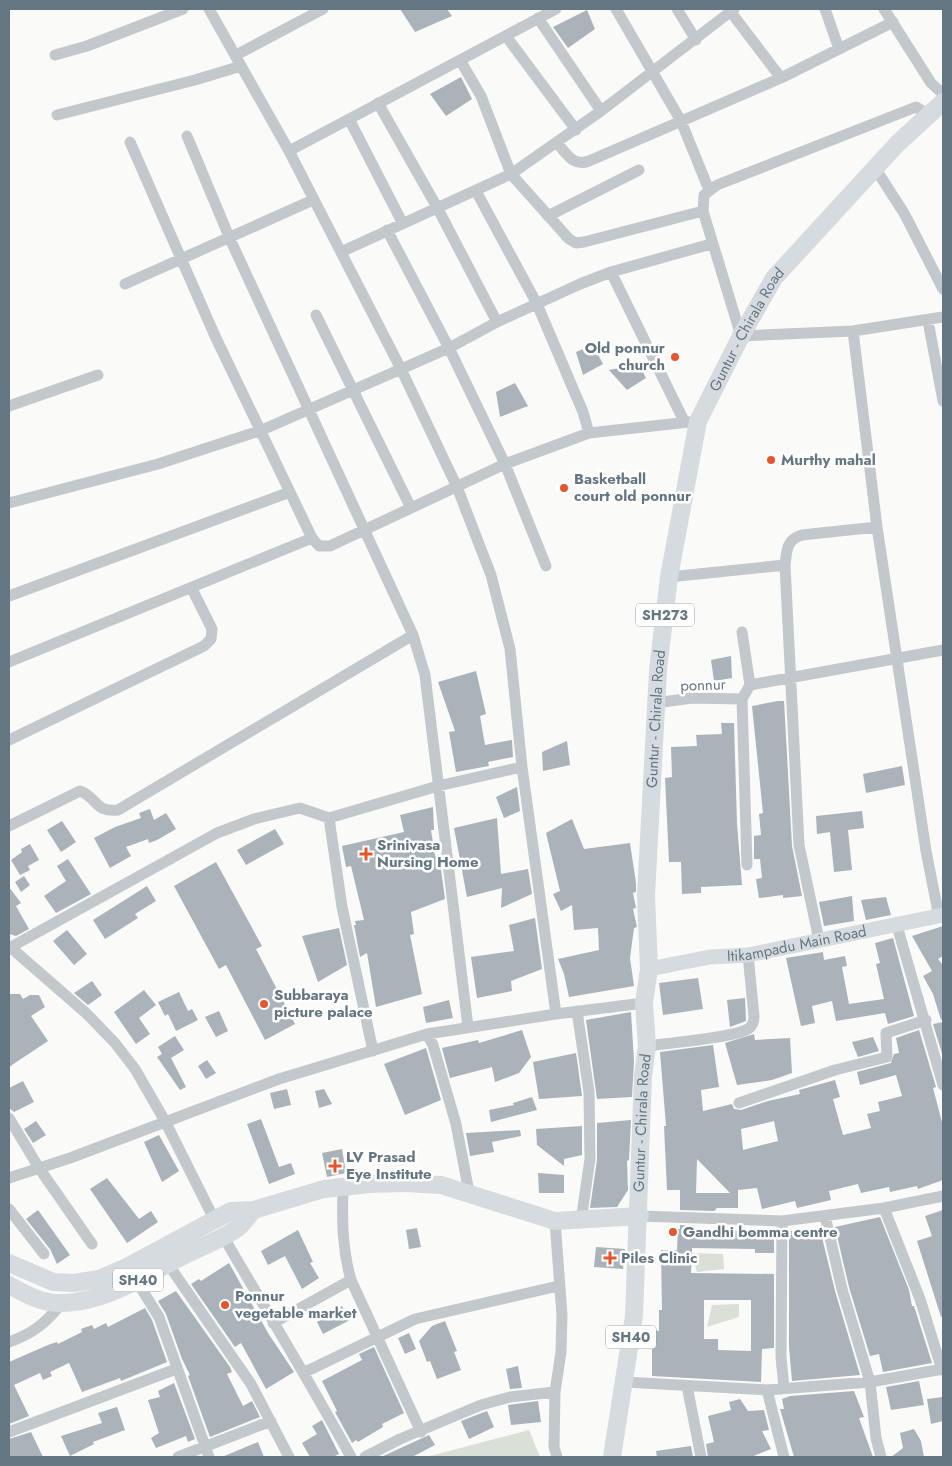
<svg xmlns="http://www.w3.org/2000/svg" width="952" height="1466" font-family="Jost,sans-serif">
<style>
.green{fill:#dadfd7}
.building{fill:#aab3b9;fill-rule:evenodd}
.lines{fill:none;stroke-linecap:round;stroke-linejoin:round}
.street{stroke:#c3c8cc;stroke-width:11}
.secondary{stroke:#d6dbdf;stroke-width:15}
.primary{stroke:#d6dbdf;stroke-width:18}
.poi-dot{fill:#e4572e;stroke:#fff;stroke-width:2}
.labels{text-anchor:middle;stroke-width:5;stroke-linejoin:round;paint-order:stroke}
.shield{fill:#fff;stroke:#939fa8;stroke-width:1}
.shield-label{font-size:14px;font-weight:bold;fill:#657683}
.street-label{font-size:15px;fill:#657683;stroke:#fff}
.poi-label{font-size:15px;font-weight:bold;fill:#657683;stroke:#fff;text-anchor:start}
</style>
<rect width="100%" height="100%" fill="#fafaf8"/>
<path class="green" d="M 691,1253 L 723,1254 L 724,1269 L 697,1272 Z
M 739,1304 L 739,1317 L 707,1327 L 712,1305 Z
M 529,1430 L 540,1457 L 426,1457 Z"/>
<path class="building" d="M 400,9 L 447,9 L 452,16 L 415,32 Z
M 587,10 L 595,29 L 568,48 L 553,27 Z
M 461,77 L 472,99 L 446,116 L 430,94 Z
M 593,345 L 603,364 L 583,375 L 576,352 Z
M 639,364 L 646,378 L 627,390 L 609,370 Z
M 515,383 L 528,406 L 500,417 L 496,392 Z
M 731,656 L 732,678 L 714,681 L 711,660 Z
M 476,671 L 486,714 L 480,716 L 485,745 L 512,740 L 513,757 L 488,762 L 489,766 L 456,772 L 449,732 L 455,731 L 438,682 Z
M 778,701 L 784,701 L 792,846 L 802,896 L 783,898 L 783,895 L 759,898 L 756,879 L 762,878 L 760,859 L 754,859 L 754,836 L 761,835 L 759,814 L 763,813 L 752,706 Z
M 721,723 L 734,723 L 737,824 L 742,885 L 701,887 L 701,893 L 682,894 L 681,862 L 669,862 L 665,778 L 672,777 L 671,747 L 697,746 L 696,735 L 722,734 Z
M 567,741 L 570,765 L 543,771 L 542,752 Z
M 902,766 L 905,785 L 866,793 L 863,774 Z
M 517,787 L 520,811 L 504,818 L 496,797 Z
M 433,807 L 434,830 L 431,830 L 435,856 L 439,855 L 445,899 L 411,912 L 414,934 L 410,935 L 422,994 L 376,1007 L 367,953 L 360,957 L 354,925 L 356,925 L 355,921 L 364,920 L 351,866 L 346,867 L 342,846 L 404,832 L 400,815 Z
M 150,809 L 154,820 L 166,813 L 176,829 L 157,840 L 149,843 L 148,839 L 126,847 L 131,856 L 110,868 L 94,838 L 115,827 L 141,818 L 139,813 Z
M 862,811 L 864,828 L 848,830 L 852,870 L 834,872 L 830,832 L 817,834 L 816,816 Z
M 497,818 L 501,874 L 528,869 L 532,894 L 501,908 L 502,888 L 467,897 L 454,828 Z
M 572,819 L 584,849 L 630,843 L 636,883 L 636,892 L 633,893 L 636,908 L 633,909 L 637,927 L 634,928 L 630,958 L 634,986 L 569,997 L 564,974 L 558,959 L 599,950 L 598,928 L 574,930 L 572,905 L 561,911 L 553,894 L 560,891 L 546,833 Z
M 62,821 L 76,842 L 61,852 L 47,830 Z
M 275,829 L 284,844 L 246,865 L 237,850 Z
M 30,844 L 39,860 L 28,866 L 30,870 L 20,875 L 11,860 L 22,852 L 21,849 Z
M 68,859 L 91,894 L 56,913 L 44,896 L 66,881 L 57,866 Z
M 216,862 L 262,946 L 256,949 L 295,1024 L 265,1040 L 226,965 L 219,969 L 174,886 Z
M 24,876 L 30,885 L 21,892 L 15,882 Z
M 147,886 L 156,901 L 135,914 L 138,918 L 105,939 L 93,920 Z
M 9,887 L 21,903 L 16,906 L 29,929 L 16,936 L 9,934 Z
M 852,896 L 854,921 L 824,926 L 819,902 Z
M 886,897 L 891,915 L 866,920 L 861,900 Z
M 535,918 L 542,969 L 511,981 L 512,991 L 477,998 L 471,957 L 514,951 L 509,925 Z
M 943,926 L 943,956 L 938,959 L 943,965 L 943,1019 L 941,1020 L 933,994 L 923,976 L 932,971 L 912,936 Z
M 339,928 L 347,965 L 318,982 L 302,936 Z
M 67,930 L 87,954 L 74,965 L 53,941 Z
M 893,938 L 914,1016 L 888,1024 L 885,1013 L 836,1021 L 832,1001 L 812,1006 L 815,1023 L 801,1026 L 786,958 L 823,952 L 824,960 L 845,956 L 847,966 L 842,967 L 849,1004 L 884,999 L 876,964 L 880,963 L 875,943 Z
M 698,978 L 703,1009 L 663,1015 L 659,983 Z
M 92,981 L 102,995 L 88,1005 L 74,993 Z
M 144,990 L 156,1005 L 139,1018 L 150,1034 L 136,1044 L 114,1012 Z
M 179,992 L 188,1011 L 192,1009 L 198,1020 L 176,1031 L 168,1014 L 165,1016 L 158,1002 Z
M 9,994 L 20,994 L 23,999 L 30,995 L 39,995 L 45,1007 L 31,1016 L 48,1041 L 9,1067 Z
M 745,998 L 746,1021 L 730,1027 L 727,1000 Z
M 449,1000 L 453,1018 L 426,1023 L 423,1007 Z
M 219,1011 L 228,1031 L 216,1037 L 205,1017 Z
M 631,1012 L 634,1061 L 632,1097 L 597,1099 L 586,1020 Z
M 943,1022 L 943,1057 L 933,1024 Z
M 522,1030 L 531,1057 L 519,1073 L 495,1082 L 492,1067 L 450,1078 L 442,1048 L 478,1040 L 479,1043 Z
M 919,1030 L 936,1087 L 933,1088 L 943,1126 L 943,1180 L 918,1189 L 917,1186 L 890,1192 L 889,1187 L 861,1193 L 858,1184 L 829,1191 L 831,1200 L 797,1208 L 795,1201 L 762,1209 L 757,1188 L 738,1190 L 738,1208 L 717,1208 L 714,1211 L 680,1210 L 680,1190 L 667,1190 L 664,1126 L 666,1126 L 660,1052 L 713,1045 L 719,1087 L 701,1090 L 703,1111 L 732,1104 L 734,1109 L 741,1110 L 768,1101 L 800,1094 L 799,1090 L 835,1080 L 840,1097 L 833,1099 L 843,1135 L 871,1128 L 867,1114 L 880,1111 L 878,1102 L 902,1096 L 896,1075 L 860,1085 L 857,1072 L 891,1063 L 894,1054 L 899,1053 L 896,1038 ZM 774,1121 L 778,1141 L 743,1150 L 741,1129 ZM 697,1159 L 730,1193 L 696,1193 Z
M 754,1034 L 755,1040 L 790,1038 L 792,1073 L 772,1080 L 737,1085 L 725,1043 Z
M 175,1036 L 184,1050 L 171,1058 L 186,1087 L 180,1090 L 157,1057 L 162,1054 L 158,1047 Z
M 873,1037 L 879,1051 L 858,1057 L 852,1042 Z
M 426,1048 L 441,1100 L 405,1115 L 384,1064 Z
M 576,1053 L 582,1096 L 539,1099 L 533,1062 Z
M 207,1060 L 216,1073 L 206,1079 L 198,1066 Z
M 23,1081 L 34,1102 L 14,1112 L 9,1108 L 9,1088 Z
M 287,1089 L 291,1105 L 274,1109 L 270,1093 Z
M 324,1089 L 332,1104 L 319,1108 L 315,1091 Z
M 532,1097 L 537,1110 L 491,1122 L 489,1110 L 514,1105 L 513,1103 Z
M 261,1119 L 279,1167 L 291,1163 L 295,1174 L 269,1184 L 247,1124 Z
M 631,1120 L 629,1160 L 627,1161 L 628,1190 L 617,1207 L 590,1208 L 597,1160 L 597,1123 Z
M 36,1121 L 46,1135 L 33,1143 L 24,1129 Z
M 582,1126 L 582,1155 L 564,1159 L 564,1166 L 537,1145 L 536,1129 Z
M 520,1130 L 521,1136 L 492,1142 L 494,1152 L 470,1156 L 466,1133 Z
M 159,1135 L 179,1171 L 162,1182 L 144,1142 Z
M 342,1149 L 346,1173 L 327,1177 L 322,1153 Z
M 538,1173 L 564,1175 L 564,1193 L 539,1193 Z
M 107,1178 L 139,1219 L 151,1211 L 158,1222 L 127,1243 L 90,1189 Z
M 38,1210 L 70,1255 L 57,1264 L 50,1249 L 26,1219 Z
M 943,1210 L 943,1316 L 941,1317 L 917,1241 L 932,1236 L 925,1216 Z
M 880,1217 L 909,1290 L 912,1306 L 914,1306 L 932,1363 L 883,1372 L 879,1354 L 870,1356 L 849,1287 L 835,1227 Z
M 680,1225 L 697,1226 L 684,1229 L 687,1230 L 774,1231 L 774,1253 L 755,1253 L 755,1249 L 692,1248 L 691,1273 L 774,1274 L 774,1348 L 762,1349 L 761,1382 L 652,1376 L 652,1330 L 659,1331 L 659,1310 L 662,1310 L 661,1250 L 677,1250 L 678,1229 L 680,1229 ZM 704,1300 L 751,1300 L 751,1351 L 718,1350 L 718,1339 L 704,1339 Z
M 417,1228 L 421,1247 L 409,1249 L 406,1230 Z
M 820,1229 L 835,1291 L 860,1375 L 792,1381 L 789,1347 L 789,1231 Z
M 298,1230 L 313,1262 L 310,1263 L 319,1278 L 302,1289 L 285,1256 L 268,1265 L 261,1251 Z
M 596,1247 L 625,1249 L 623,1269 L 594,1267 Z
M 229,1263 L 268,1333 L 294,1372 L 266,1389 L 241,1343 L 235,1347 L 191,1284 L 199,1279 L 201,1281 Z
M 176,1291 L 230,1367 L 232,1372 L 227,1374 L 243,1406 L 252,1401 L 260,1417 L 210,1437 L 188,1376 L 190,1375 L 182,1359 L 166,1314 L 158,1301 Z
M 342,1306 L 350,1320 L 323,1334 L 317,1322 Z
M 145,1308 L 152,1320 L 167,1362 L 121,1381 L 120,1378 L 82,1392 L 69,1363 L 50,1372 L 52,1376 L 43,1380 L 40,1373 L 14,1385 L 29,1416 L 9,1424 L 9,1362 L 48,1345 L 57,1342 L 58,1344 L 82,1332 L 81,1329 L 92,1325 L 94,1329 L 106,1323 L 108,1327 Z
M 445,1321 L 457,1351 L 454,1352 L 461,1370 L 437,1379 L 430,1361 L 427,1362 L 419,1341 L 432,1326 Z
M 409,1333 L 416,1349 L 405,1354 L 398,1338 Z
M 374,1347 L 404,1413 L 382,1424 L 383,1427 L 358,1442 L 356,1440 L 352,1443 L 335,1412 L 337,1411 L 322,1381 L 362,1360 L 359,1354 Z
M 518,1366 L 522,1388 L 510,1389 L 506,1369 Z
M 919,1381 L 924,1405 L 891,1410 L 886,1387 Z
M 174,1383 L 195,1439 L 188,1442 L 186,1436 L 156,1448 L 151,1438 L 159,1433 L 148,1400 L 160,1397 L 158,1391 Z
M 854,1391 L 864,1417 L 859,1418 L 873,1457 L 794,1457 L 780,1409 L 784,1409 L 782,1399 L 790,1396 Z
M 943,1397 L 943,1421 L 931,1424 L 927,1399 Z
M 740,1399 L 748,1411 L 764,1410 L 769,1430 L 762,1431 L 771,1449 L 751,1457 L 708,1457 L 706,1444 L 714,1442 L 708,1416 L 731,1410 L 729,1402 Z
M 538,1401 L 541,1422 L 511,1425 L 508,1405 Z
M 117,1407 L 125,1430 L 93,1442 L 94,1444 L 70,1456 L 61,1436 L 102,1423 L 98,1413 Z
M 487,1411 L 494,1427 L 469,1439 L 461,1421 Z
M 322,1420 L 339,1454 L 333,1457 L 310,1457 L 302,1443 L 317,1434 L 312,1426 Z
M 914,1429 L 921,1441 L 924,1457 L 891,1457 L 903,1448 L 900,1433 Z
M 31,1432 L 43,1457 L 9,1457 L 9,1439 Z
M 429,1435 L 435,1445 L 412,1457 L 381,1457 Z
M 258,1442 L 264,1457 L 222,1457 Z
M 691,1446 L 693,1457 L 657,1457 L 656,1451 Z"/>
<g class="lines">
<path class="street" d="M 209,9 L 289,151 L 401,369 L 457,487 L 491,575 L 510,649 L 522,767 L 556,1014
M 616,9 L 681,121 L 709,190
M 677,9 L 696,40
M 825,9 L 839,49
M 884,9 L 931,83 L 943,94
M 730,11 L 781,78
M 538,18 L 601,111
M 506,36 L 576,130
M 55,55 L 87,46 L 183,9
M 236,55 L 323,9
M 460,60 L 481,96 L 511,174 L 569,239 L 576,243 L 584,242 L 703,211
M 378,103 L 438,209 L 497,322
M 57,115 L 195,80 L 241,66
M 929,115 L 916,107 L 717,185 L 704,195 L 703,211 L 741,336 L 853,331 L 943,317
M 349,119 L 402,222
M 187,136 L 230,239 L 413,635 L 425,675 L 468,1027
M 130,142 L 215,336 L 312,538 L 319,546 L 330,546 L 505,464 L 589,433 L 698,421
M 557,143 C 567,154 573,167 589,161 L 781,78 L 893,22
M 289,151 L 556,9
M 875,168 L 904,213 L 943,289
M 476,191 L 537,304 L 583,412 L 589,433
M 548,216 L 639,170
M 387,230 L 449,348 L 505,464 L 546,566
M 341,252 L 511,174 L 601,111 L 734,9
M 611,272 L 684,421
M 125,284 L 313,200
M 316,315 L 411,508
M 928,321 L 943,401
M 853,331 L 877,527 L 926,851 L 939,917
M 9,406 L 98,375
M 9,503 L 158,464 L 262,430 L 449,348 L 497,322 L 580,284 L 611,272 L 711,244
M 669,577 L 785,565
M 9,596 L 290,492
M 9,662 L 312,538
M 750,685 L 943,650
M 742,699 L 747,865
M 655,703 L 692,698 L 742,699 L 750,685 L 742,632
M 9,740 L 204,646 L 211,639 L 212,629 L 192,589
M 329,818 L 342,907 L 373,1051
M 9,826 L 80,791 C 97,797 95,813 118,810 L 413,635
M 897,926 L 943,1085
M 819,940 L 799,845 L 785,565 C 787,550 786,540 802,535 L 877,527
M 9,946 L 87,1014 L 115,1043 L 135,1069 L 165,1121 L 214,1219
M 11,947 L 217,833 L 254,819 L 300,808 L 329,818 L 438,786 L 522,767
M 577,1011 L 589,1092 L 590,1159 L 581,1221
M 427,1034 L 433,1045 L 456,1124 L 469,1192
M 647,1046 C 667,1043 733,1038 748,1029 C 753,1026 754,1022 754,1016 L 748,955
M 739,1103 L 835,1070 L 887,1057 L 886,1033 L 926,1020
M 9,1118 L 39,1168 L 92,1244
M 9,1178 L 70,1158 L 279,1079 L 427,1034 L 556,1014 L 644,1003
M 343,1187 C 342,1220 342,1248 351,1280 L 421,1432
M 884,1208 L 920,1299 L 942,1370
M 9,1209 L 44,1254
M 640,1216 L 782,1221 L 884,1208 L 943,1196
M 825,1216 L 842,1289 L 870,1382 L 876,1438 L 881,1457
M 555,1221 L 562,1315 L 561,1352 L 555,1392 L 554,1447 L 557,1457
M 782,1221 L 781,1357 L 784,1388
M 223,1236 C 266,1310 310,1382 351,1457
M 168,1264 L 251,1384 L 289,1457
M 136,1280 L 159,1317 L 209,1457
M 273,1323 L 351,1280
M 9,1342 C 32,1334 46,1323 61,1304
M 305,1372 L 415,1319 L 558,1286
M 625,1382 L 767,1390 L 870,1382 L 943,1369
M 687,1386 L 701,1457
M 767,1390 L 784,1457
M 9,1432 L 176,1369
M 178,1457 L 271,1421
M 365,1457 L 400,1439 L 481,1405 L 510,1397 L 555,1392"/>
<path class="secondary" id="s1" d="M 649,969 L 710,957 L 748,955 L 943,915"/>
<g class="primary">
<path d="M 9,1263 L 53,1282 L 74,1283 L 99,1279 L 127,1267 L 231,1211 L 254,1210 L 324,1189 L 369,1184 L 405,1183 L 441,1185 L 555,1221 L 640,1216"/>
<path d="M 9,1285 C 25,1294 43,1304 62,1303 C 106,1303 147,1274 185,1255 C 203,1246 223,1239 239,1227 C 244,1222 249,1215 254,1210"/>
<path id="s2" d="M 612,1457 L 634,1316 L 643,1076 L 647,1046 L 644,1003 L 649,969 L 646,895 L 658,670 L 669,577 L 698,421 L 741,336 L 774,278 L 898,143 L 943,102"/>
</g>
</g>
<g class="poi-dot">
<circle cx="675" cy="357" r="5"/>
<circle cx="771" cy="460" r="5"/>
<circle cx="564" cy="488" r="5"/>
<path d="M363.5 846.5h5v5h5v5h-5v5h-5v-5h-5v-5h5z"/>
<circle cx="264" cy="1004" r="5"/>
<path d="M332.5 1158.5h5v5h5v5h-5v5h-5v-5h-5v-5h5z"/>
<circle cx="673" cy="1232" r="5"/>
<path d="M607.5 1250.5h5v5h5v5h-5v5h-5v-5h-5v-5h5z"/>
<circle cx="225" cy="1305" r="5"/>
</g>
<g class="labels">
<g class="shield">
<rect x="636" y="603.5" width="58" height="23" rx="4"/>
<rect x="113" y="1268.5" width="50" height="23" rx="4"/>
<rect x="606" y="1325.5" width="50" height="23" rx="4"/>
</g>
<g class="shield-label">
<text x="665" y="620">SH273</text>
<text x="138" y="1285">SH40</text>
<text x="631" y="1342">SH40</text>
</g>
<g class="street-label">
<text dy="5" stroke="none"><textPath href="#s2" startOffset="1146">Guntur - Chirala Road</textPath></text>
<text transform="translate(703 685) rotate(-2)" y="5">ponnur</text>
<text dy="5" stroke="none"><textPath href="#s2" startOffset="741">Guntur - Chirala Road</textPath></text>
<text dy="5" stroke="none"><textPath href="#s1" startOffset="150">Itikampadu Main Road</textPath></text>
<text dy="5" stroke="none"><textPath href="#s2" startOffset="336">Guntur - Chirala Road</textPath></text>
</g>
<g class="poi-label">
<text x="665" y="353" text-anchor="end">Old ponnur<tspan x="665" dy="17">church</tspan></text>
<text x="781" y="465">Murthy mahal</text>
<text x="574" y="484">Basketball<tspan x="574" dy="17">court old ponnur</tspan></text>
<text x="377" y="850">Srinivasa<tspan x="377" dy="17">Nursing Home</tspan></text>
<text x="274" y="1000">Subbaraya<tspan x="274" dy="17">picture palace</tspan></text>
<text x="346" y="1162">LV Prasad<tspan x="346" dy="17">Eye Institute</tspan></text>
<text x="683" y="1237">Gandhi bomma centre</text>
<text x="621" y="1263">Piles Clinic</text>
<text x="235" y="1301">Ponnur<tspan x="235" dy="17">vegetable market</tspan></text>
</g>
</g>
<rect width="952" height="1466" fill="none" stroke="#657683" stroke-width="20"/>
</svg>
